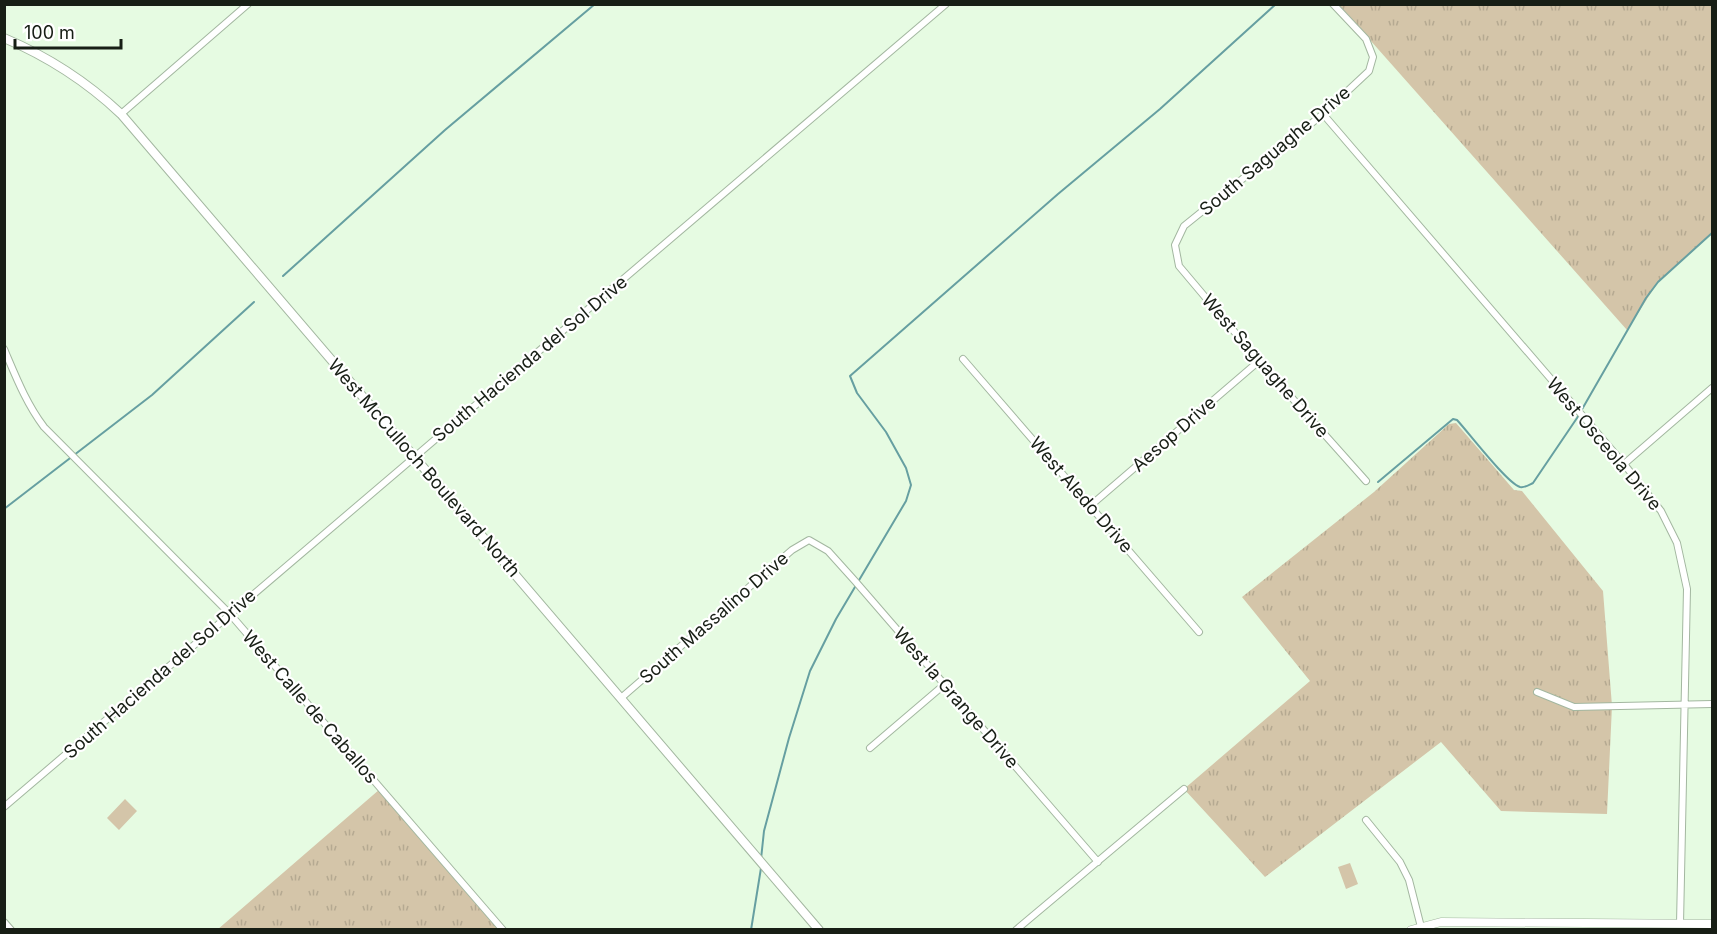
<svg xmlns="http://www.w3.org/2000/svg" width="1717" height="934" font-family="Inter,sans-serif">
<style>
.grass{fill:url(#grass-tufts)}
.park{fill:#d4c5a9}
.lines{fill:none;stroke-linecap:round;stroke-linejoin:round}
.stream{stroke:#669fa1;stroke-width:2}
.minor-casing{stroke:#a3b7a0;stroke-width:8}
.tertiary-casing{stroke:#a3b7a0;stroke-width:9}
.secondary-casing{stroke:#a3b7a0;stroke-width:10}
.minor{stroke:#fff;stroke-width:6}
.tertiary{stroke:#fff;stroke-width:8}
.secondary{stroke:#fff;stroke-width:8}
.labels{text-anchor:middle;stroke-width:4.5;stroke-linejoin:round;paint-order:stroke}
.street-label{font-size:18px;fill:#171e15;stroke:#fff}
</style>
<defs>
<pattern id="grass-tufts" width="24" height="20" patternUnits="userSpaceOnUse" patternTransform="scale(1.5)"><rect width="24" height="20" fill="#d4c5a9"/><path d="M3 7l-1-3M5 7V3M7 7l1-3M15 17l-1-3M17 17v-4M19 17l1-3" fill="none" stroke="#b5a991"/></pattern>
</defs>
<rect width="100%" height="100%" fill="#e6fbe2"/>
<path class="grass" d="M 1339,5 L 1712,5 L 1712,234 L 1658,282 L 1627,330 Z
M 1456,423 L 1514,490 L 1522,491 L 1603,591 L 1612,706 L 1607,814 L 1501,811 L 1441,742 L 1265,877 L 1184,789 L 1310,681 L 1242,597 L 1374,492 L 1449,424 Z
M 380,789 L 503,930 L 217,930 Z"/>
<path class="park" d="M 125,799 L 137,811 L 119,830 L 107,818 Z
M 1350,863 L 1358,884 L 1346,889 L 1338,867 Z"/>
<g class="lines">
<path class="stream" d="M 283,276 L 445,130 L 595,4
M 1378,482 L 1453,419 L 1457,420 C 1469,433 1507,483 1520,487 C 1525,488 1529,485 1533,483 L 1577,418 L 1646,298 L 1658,282 L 1712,233
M 4,509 L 152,395 L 254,302
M 761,859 L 764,831 L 789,738 L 810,671 L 836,619 L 906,501 L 911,485 L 906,468 L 886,432 L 857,393 L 850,376 L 1058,194 L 1160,109 L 1276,4
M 751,930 L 761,868"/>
<g class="minor-casing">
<path id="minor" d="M 1333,4 L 1366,39 L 1373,57 L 1369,71 L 1323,114 L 1184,226 L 1175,245 L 1179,266 L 1259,361 L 1366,481
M 121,114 L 248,4
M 1323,114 L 1624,464 L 1661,511 L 1677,543 L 1687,589 L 1680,924
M 4,349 C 16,377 26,403 44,427 L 230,614 L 503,930
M 963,359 L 1199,632
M 1624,464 L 1712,388
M 1090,506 L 1259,361
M 1537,692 L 1574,707 L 1712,704
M 621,698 L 792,550 L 809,540 L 828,551 L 855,581 L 1098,862
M 870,748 L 945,684
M 4,807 L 946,4
M 1366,820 L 1400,862 L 1409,880 L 1421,927
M 4,922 L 11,930
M 1016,930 L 1184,789"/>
</g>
<g class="tertiary-casing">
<path id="tertiary" d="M 1411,930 L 1441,922 L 1712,924"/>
</g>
<g class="secondary-casing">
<path id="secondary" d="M 4,38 C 49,57 86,81 121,114 L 819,930"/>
</g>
<use href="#minor" class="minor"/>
<use href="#tertiary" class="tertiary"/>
<use href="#secondary" class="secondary"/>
</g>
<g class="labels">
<g class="street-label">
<text transform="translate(1275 151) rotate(-40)" y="6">South Saguaghe Drive</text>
<text transform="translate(530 359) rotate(-40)" y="6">South Hacienda del Sol Drive</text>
<text transform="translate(1265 366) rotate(49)" y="6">West Saguaghe Drive</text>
<text transform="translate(1174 434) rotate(-41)" y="6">Aesop Drive</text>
<text transform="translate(1604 444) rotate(50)" y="6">West Osceola Drive</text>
<text transform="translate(424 468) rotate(49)" y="6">West McCulloch Boulevard North</text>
<text transform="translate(1081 495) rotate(49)" y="6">West Aledo Drive</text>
<text transform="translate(714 618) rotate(-41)" y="6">South Massalino Drive</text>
<text transform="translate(160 674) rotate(-41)" y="6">South Hacienda del Sol Drive</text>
<text transform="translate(956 698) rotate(49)" y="6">West la Grange Drive</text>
<text transform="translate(310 707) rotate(49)" y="6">West Calle de Caballos</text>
</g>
</g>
<rect width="1717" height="934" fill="none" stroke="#171e15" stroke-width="12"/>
<path d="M15 39v9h106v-9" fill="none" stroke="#171e15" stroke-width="3"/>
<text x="24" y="39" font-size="18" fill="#171e15" stroke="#ffffff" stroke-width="4.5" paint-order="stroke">100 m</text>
</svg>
